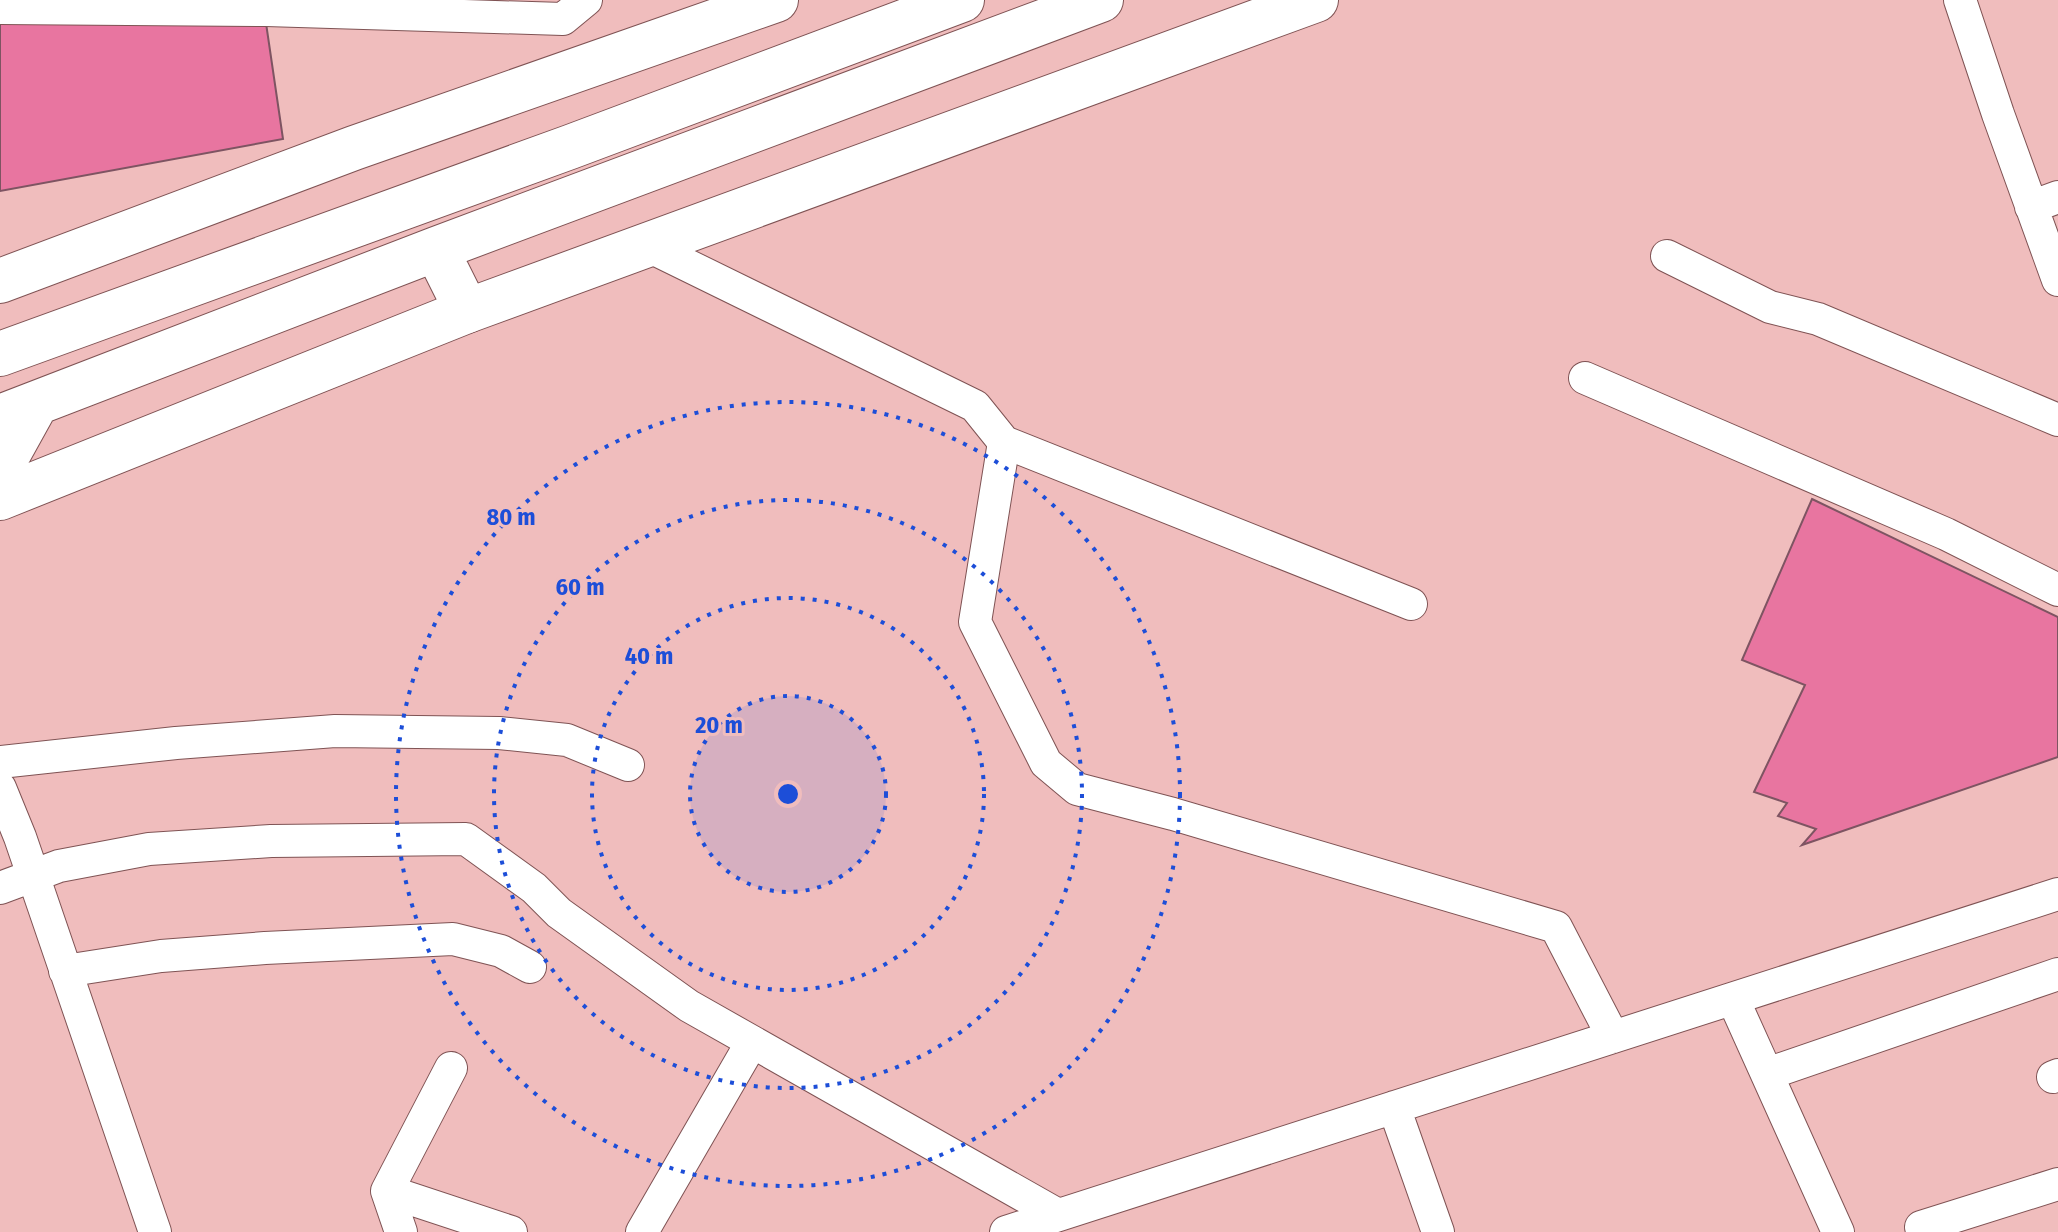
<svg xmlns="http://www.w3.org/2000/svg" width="2058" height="1232" font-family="'Fira Sans Condensed',sans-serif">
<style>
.building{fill:#e875a0;stroke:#7e5462;stroke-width:2}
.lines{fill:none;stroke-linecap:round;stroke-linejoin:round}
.street-casing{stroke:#7f5354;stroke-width:34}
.secondary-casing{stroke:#7f5354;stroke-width:46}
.highway-casing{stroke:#7f5354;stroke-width:46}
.street{stroke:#fff;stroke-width:32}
.secondary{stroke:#fff;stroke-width:44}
.highway{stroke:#fff;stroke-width:44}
.ring{fill:none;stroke:#1d4ed8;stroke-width:4;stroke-dasharray:4 8}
.centre{fill:#1d4ed8;stroke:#f0bdbd;stroke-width:4}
.ring-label{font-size:24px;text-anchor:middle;font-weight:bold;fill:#1d4ed8;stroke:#f0bdbd;stroke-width:6;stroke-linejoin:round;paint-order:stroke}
</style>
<rect width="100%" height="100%" fill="#f0bdbd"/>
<path class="building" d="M 0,23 L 266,23 L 283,139 L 0,191 Z
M 1812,499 L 2058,617 L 2058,757 L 1802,845 L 1816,829 L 1778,816 L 1787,803 L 1754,792 L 1805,685 L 1742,660 Z"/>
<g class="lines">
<g class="street-casing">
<path id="street" d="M 1960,0 L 1998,114 L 2058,280
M 0,8 L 266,10 L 563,19 L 586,0
M 2031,207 L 2058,197
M 644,244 L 975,406 L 1004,442 L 1411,604
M 1667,256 L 1770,307 L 1818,319 L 2058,420
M 1585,378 L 1946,534 L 2058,590
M 1004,442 L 975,622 L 1046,763 L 1077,789 L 1173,814 L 1556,927 L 1613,1037
M 0,762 L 176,743 L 335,731 L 499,733 L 567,740 L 628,765
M 0,788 L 20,837 L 155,1232
M 0,888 L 59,866 L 149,849 L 271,841 L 466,839 L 534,888 L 559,913 L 689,1006 L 1058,1215
M 65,971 L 161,956 L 265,948 L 453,939 L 501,951 L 530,967
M 1733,999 L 1838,1232
M 1767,1074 L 2058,974
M 2053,1077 L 2058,1075
M 1394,1107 L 1438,1232
M 387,1191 L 451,1068
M 1921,1227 L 2058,1184
M 401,1232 L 387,1191 L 511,1232
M 642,1232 L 752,1042
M 1006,1232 L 2058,894"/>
</g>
<g class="secondary-casing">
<path id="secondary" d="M 0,281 L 354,148 L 776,0
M 0,498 L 467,311 L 1316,0"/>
</g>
<g class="highway-casing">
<path id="highway" d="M 436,249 L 467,311
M 0,354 L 570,147 L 962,0
M 0,417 L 436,249 L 1101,0
M 0,469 L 36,404"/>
</g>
<use href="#street" class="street"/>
<use href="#secondary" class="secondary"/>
<use href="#highway" class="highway"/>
</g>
<circle cx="788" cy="794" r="98" fill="#1d4ed8" fill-opacity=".12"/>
<g class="ring">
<circle cx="788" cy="794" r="98"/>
<circle cx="788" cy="794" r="196"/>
<circle cx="788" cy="794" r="294"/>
<circle cx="788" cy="794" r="392"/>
</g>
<circle cx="788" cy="794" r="12" class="centre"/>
<g class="ring-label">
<text x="511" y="525">80 m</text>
<text x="580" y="595">60 m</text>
<text x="649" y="664">40 m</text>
<text x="719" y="733">20 m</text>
</g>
</svg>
